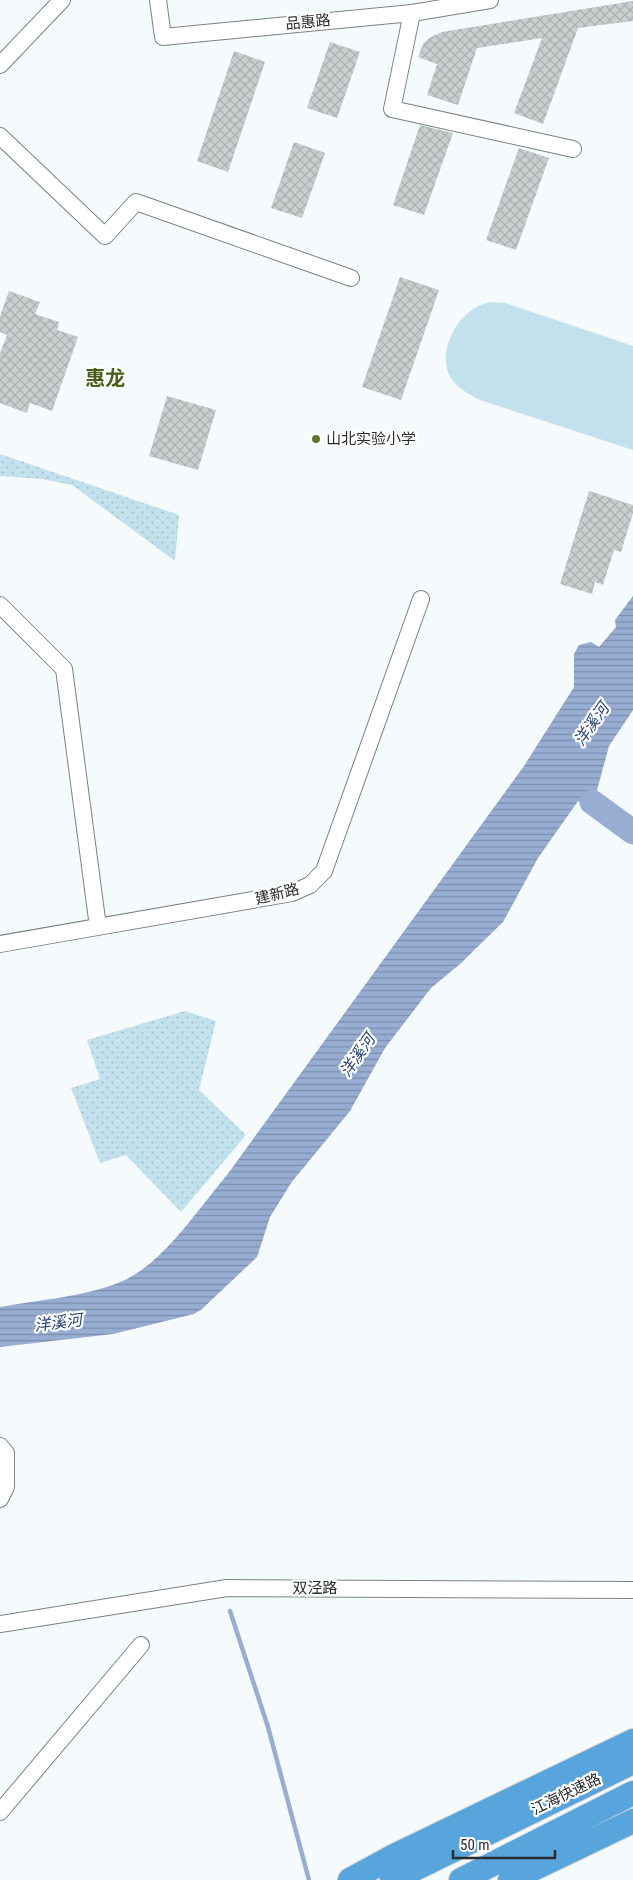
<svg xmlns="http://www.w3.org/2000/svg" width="633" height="1880" font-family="'Roboto Condensed','Noto Sans SC',sans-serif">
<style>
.park{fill:#c2e1ed}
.garden{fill:url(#garden-dots)}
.water{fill:url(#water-rules)}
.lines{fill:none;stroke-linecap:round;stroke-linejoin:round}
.stream{stroke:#97add2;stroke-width:4.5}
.river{stroke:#97add2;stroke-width:25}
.building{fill:url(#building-cross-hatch)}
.minor-casing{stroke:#7d8182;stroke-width:18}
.highway-casing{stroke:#d4d5d5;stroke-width:26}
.minor{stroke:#fff;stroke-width:16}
.highway{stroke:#57a5dc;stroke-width:24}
.poi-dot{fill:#5b7529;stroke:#fff;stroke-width:2}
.labels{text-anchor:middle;stroke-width:4.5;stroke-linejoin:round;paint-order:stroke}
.street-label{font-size:15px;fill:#292b2c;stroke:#fff}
.poi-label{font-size:15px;fill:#292b2c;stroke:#fff;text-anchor:start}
.water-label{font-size:16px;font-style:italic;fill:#2a4575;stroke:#fff}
.district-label{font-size:20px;font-weight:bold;fill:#49601a;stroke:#fff}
</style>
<defs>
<pattern id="garden-dots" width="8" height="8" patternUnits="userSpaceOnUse" patternTransform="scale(1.25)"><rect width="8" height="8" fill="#c2e1ed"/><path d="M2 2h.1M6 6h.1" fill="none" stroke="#a7c1cb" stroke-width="1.8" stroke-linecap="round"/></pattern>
<pattern id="water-rules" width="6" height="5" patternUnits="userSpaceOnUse" patternTransform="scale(1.25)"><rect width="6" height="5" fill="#97add2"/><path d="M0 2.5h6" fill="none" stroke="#7b8dab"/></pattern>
<pattern id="building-cross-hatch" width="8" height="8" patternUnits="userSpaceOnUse" patternTransform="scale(1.25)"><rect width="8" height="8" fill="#c8cdcd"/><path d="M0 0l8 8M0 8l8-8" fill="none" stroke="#acb0b0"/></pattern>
</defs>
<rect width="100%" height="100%" fill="#f5fafc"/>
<path class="park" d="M 489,302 L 505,303 L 633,346 L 633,450 L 480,400 C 468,394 453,386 448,372 C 441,350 453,323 472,310 C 477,306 484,304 489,302 Z"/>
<path class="garden" d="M 0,454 L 179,515 L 175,561 L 72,485 L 41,479 L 0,476 Z
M 185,1011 L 216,1021 L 199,1090 L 246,1135 L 181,1212 L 126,1155 L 100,1163 L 71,1088 L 100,1079 L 87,1040 Z"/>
<path class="water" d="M 633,596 L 633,710 L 609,746 L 596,794 L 592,802 L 586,805 L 578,801 L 538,858 L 503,922 L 460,964 L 431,988 L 385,1048 L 350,1111 L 291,1183 L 270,1217 L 257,1257 L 202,1309 L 194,1314 L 113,1334 L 0,1347 L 0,1307 C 38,1300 93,1296 127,1279 C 166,1259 199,1208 227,1175 L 524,766 L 574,687 L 574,654 L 579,645 L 591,642 L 599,647 L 616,627 L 615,620 Z"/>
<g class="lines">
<path class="stream" d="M 230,1611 L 268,1727 L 309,1880"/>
<path class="river" d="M 592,802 L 633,832"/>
</g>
<path class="building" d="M 633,1 L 633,21 L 578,28 L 543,124 L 514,113 L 542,38 L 477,48 L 458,105 L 427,95 L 437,64 L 418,57 L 423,44 L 429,38 L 442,32 Z
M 330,42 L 360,52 L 337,118 L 307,108 Z
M 234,51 L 265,62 L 228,172 L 197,161 Z
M 420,125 L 453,133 L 424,215 L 393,205 Z
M 294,142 L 325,153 L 302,218 L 271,208 Z
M 519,148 L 549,158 L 516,250 L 486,240 Z
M 400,277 L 439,290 L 401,400 L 362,387 Z
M 9,291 L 40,302 L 35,314 L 59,322 L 57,330 L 78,337 L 52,411 L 30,403 L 27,413 L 0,403 L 0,353 L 7,335 L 0,332 L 0,316 Z
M 167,396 L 216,410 L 198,470 L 149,456 Z
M 589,491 L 633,505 L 633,513 L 621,552 L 614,550 L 603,585 L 595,582 L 592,594 L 560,584 Z"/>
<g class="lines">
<g class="minor-casing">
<path id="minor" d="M 158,0 L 163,37 L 412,13 L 490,0
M 412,13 L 392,109 L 573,149
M 0,65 L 62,0
M 0,136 L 105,236 L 136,202 L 351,278
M 0,605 L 64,669 L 98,927
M 0,944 L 292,893 L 310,885 L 324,871 L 421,599
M 0,1446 L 6,1453 L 6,1487 L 0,1499
M 0,1624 L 227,1588 L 633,1590
M 0,1812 L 141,1645"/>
</g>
<g class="highway-casing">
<path id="highway" d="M 350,1880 L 394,1856 L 633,1741
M 392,1880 L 633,1762
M 461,1880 L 633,1793
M 510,1880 L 633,1821"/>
</g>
<use href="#minor" class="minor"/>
<use href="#highway" class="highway"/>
</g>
<circle class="poi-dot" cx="316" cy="439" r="5"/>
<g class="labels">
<g class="street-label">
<text transform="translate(308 22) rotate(-5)" y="5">品惠路</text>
<text transform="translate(277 894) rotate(-14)" y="5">建新路</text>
<text x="315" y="1593">双泾路</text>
<text transform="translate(566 1794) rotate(-26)" y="5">江海快速路</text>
</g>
<g class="poi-label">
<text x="326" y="444">山北实验小学</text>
</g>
<g class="water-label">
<text transform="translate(591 724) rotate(-55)" y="6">洋溪河</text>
<text transform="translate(357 1055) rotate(-55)" y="6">洋溪河</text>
<text transform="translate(58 1322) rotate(-7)" y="6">洋溪河</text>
</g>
<g class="district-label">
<text x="105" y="385">惠龙</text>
</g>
</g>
<path d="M453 1850v8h102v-8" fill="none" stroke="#292b2c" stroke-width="2.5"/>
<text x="460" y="1850" font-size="15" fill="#292b2c" stroke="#ffffff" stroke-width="4" paint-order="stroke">50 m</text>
</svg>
